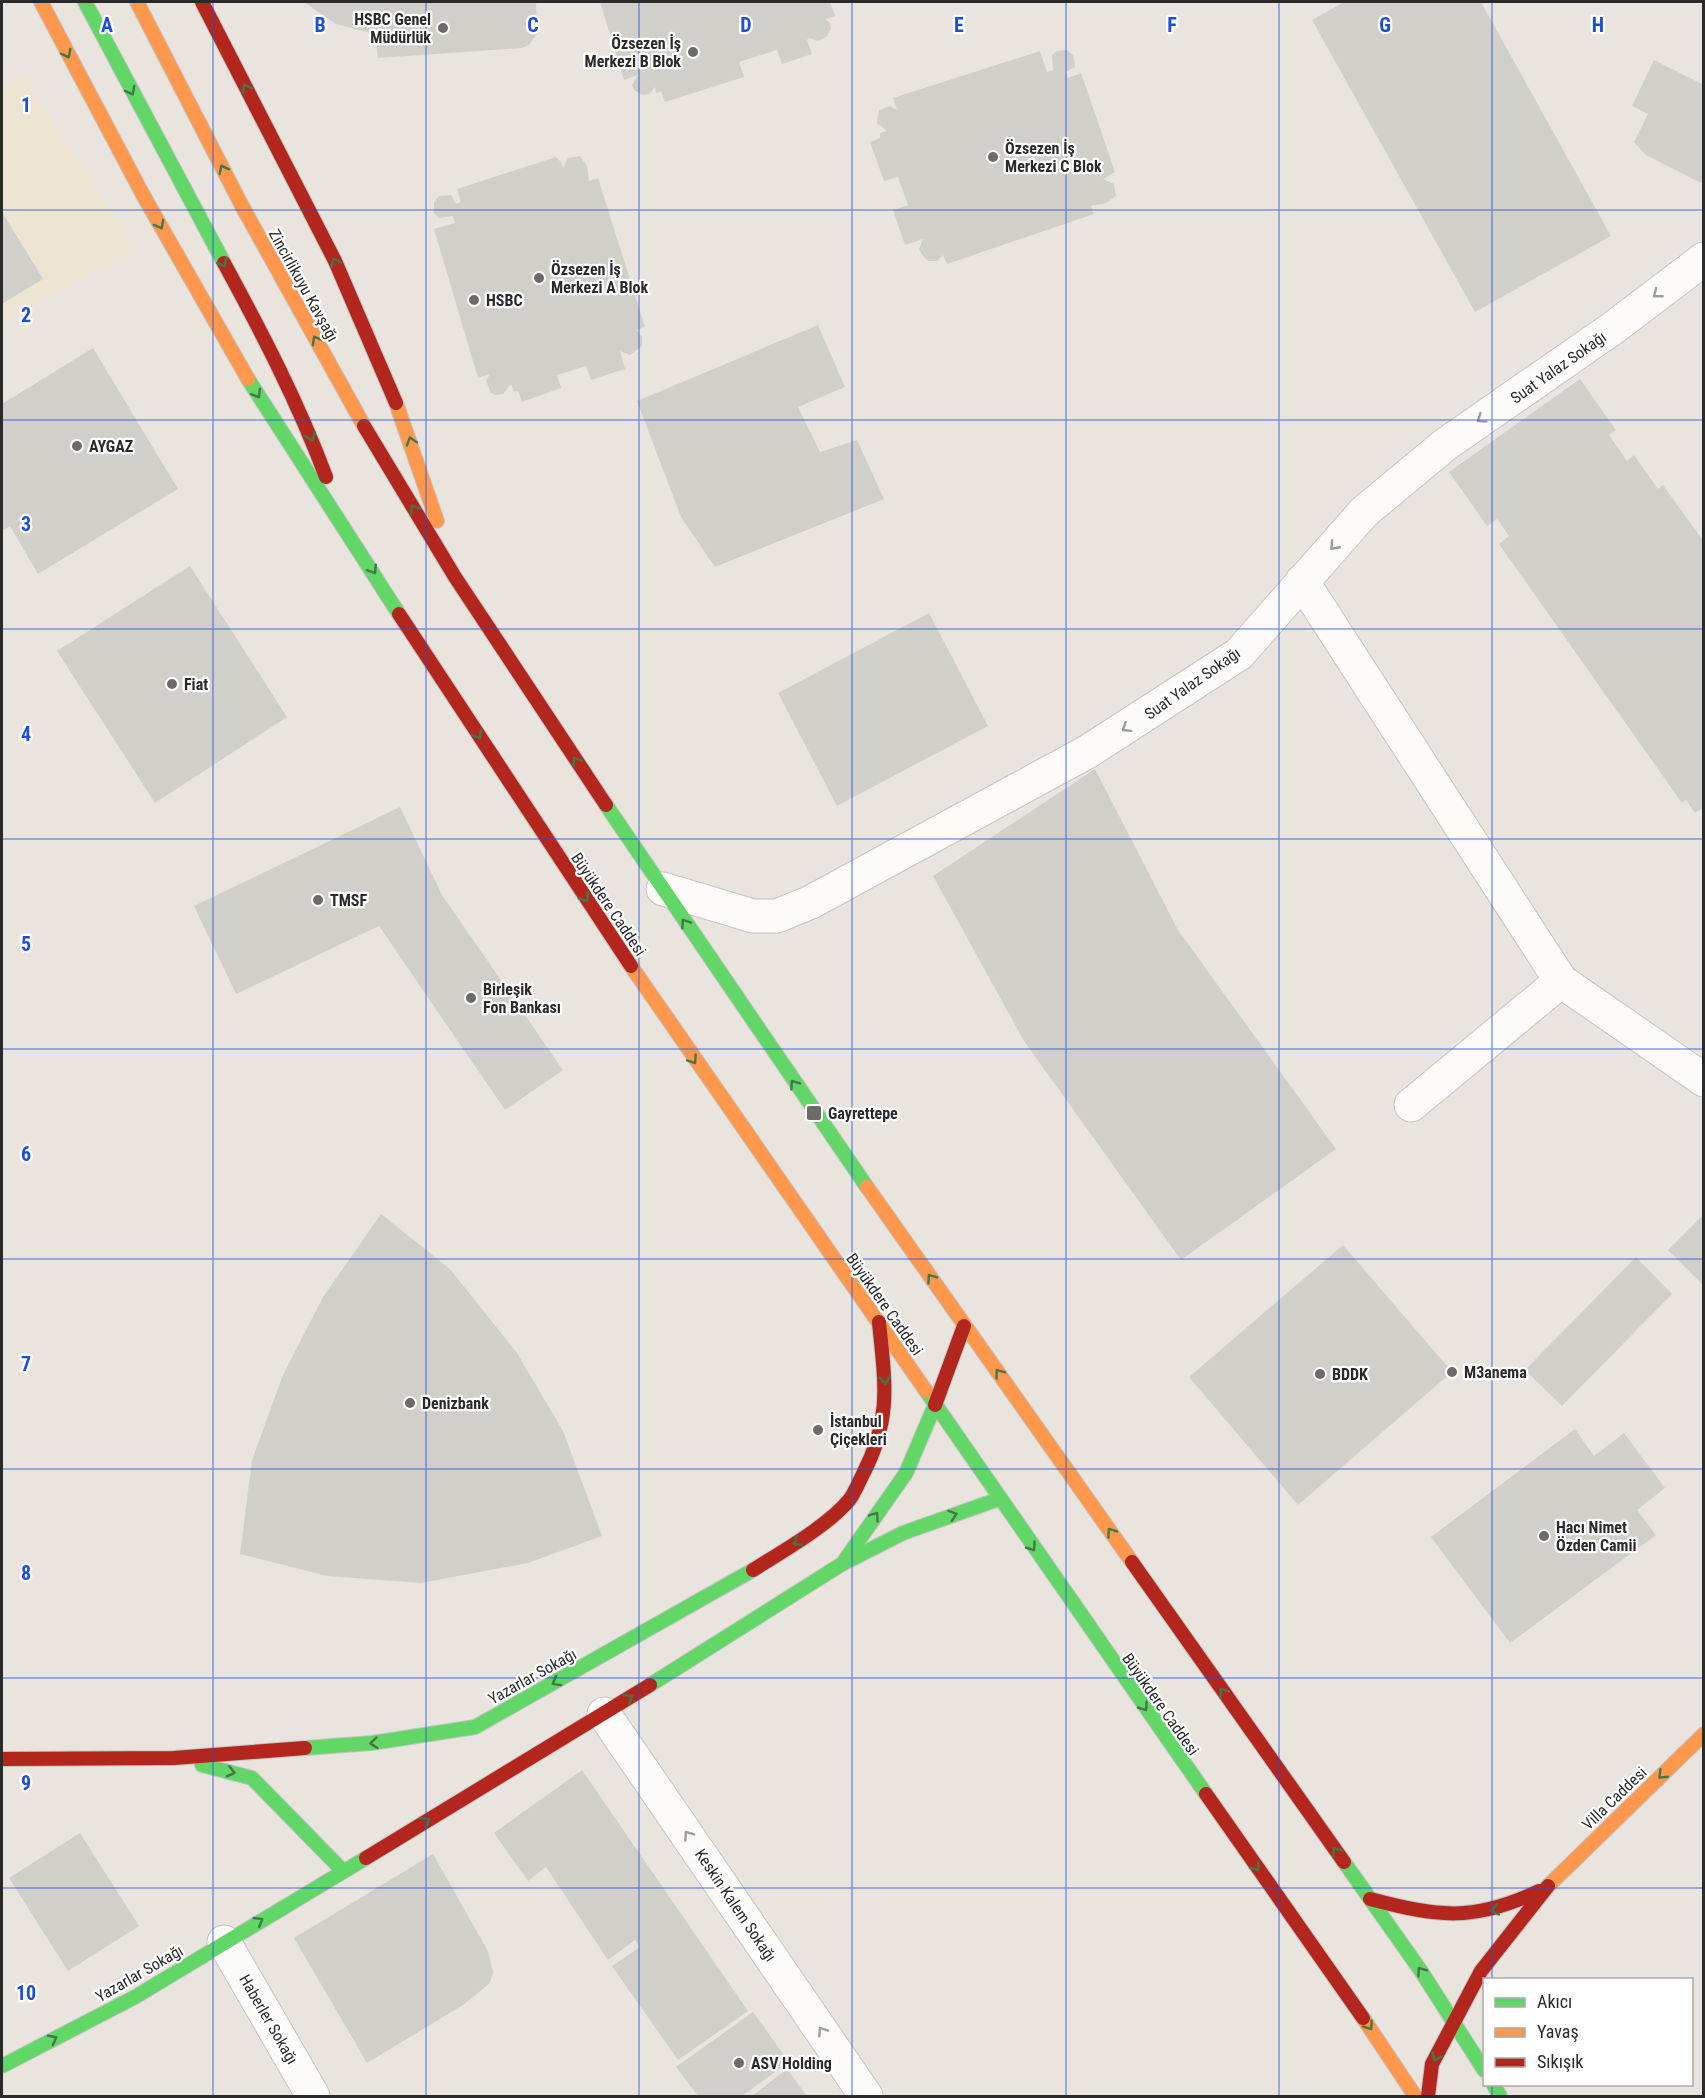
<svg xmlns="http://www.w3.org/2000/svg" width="1705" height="2098" font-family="'Roboto Condensed',sans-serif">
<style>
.education{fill:#ede5d2}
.building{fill:#d1cfca}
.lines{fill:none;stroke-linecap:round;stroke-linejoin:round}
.street-casing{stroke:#c6c4c4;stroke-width:35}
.fast-casing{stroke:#c6c4c4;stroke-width:16}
.slow-casing{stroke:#c6c4c4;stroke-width:16}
.jam-casing{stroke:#c6c4c4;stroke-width:16}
.street{stroke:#fcfbfa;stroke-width:33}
.fast{stroke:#63d668;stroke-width:14}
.slow{stroke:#ff974d;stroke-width:14}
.jam{stroke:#b3261e;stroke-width:14}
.oneway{stroke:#447746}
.oneway2{stroke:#9e9d9c}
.grid{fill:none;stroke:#1d4ed8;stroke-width:1.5;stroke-opacity:0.55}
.poi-dot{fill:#6d6b69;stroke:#fff;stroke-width:2}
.labels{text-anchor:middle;stroke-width:4.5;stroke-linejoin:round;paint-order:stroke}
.poi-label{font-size:16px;font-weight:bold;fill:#2a2a2a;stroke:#fff;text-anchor:start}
.street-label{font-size:16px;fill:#2a2a2a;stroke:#fff}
.grid-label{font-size:20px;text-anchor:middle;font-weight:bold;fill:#1d4ed8;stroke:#fff;stroke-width:4.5;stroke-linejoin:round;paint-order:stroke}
</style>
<rect width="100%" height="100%" fill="#e9e5de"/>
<path class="education" d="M 22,73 L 135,248 L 2,323 L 2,90 Z"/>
<path class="building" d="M 304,2 L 536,2 L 537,34 L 529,45 L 522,48 L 378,58 L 375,34 L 336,24 Z
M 600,2 L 830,2 L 835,16 L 825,19 L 830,23 L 831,29 L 826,37 L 818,41 L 809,38 L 807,40 L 812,54 L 782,64 L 777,50 L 739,62 L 744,77 L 665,102 L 661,91 L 656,93 L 655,87 L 649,94 L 642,95 L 634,90 L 632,85 L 638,75 L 624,80 Z
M 1344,2 L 1481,2 L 1611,236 L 1475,312 L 1312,20 Z
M 1067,50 L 1073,55 L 1075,67 L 1066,72 L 1068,78 L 1081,73 L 1115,172 L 1103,179 L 1114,184 L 1116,196 L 1106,203 L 1091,206 L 1094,214 L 947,264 L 943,255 L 937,261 L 928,261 L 923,256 L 919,249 L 923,239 L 905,245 L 893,210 L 908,205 L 898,177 L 884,181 L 870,142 L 880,138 L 880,133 L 887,131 L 877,123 L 879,110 L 890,106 L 897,110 L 893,98 L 1040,51 L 1047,72 L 1053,70 L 1052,55 L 1057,51 Z
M 1654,60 L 1704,85 L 1704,177 L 1701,183 L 1646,155 L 1634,142 L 1648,114 L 1632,106 Z
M 580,156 L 587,166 L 589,181 L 598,178 L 645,327 L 636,330 L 642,337 L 642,346 L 630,355 L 620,351 L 625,369 L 591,380 L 586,366 L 557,375 L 561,388 L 522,402 L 518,391 L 514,392 L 511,384 L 503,394 L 496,395 L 491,393 L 486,381 L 490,374 L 478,378 L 434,229 L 455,223 L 453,216 L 439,218 L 434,213 L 434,202 L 439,196 L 451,195 L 456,204 L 461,202 L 457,189 L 556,157 L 561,162 L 563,168 L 568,158 Z
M 2,212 L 43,279 L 2,304 Z
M 818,325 L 845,387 L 798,407 L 820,452 L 857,440 L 884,499 L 715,567 L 681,517 L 637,401 Z
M 93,348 L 178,489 L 38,574 L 10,526 L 2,531 L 2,404 Z
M 1580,379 L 1616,430 L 1609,435 L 1627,461 L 1634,455 L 1658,489 L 1663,485 L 1704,542 L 1704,807 L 1695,813 L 1686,800 L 1682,803 L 1499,544 L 1509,536 L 1497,519 L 1487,526 L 1449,472 Z
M 190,566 L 287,717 L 155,803 L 57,651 Z
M 929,613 L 988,726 L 837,806 L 778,693 Z
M 1095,769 L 1178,930 L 1336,1149 L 1181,1260 L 1024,1041 L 933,876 Z
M 400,807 L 442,895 L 563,1070 L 505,1110 L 379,926 L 236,994 L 194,906 Z
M 381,1214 L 450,1269 L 517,1353 L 563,1431 L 602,1536 L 528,1563 L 421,1583 L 327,1576 L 240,1554 L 252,1460 L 283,1375 L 323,1297 Z
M 1704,1214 L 1704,1286 L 1668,1250 Z
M 1343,1245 L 1452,1372 L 1298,1505 L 1189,1377 Z
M 1636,1257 L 1672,1294 L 1562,1406 L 1525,1370 Z
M 1575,1429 L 1594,1456 L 1624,1433 L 1665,1488 L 1637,1510 L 1656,1535 L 1510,1643 L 1431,1537 Z
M 582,1770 L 748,2011 L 678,2060 L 612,1966 L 640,1947 L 635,1940 L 608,1960 L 546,1867 L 528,1881 L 494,1833 Z
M 80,1833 L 139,1926 L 68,1971 L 9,1878 Z
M 433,1854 L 488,1951 L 493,1972 L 490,1983 L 463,2005 L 367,2063 L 294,1938 Z
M 753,2012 L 789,2062 L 742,2096 L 698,2096 L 676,2067 Z
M 787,2069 L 807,2096 L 752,2096 Z"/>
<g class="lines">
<g class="street-casing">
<path id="street" d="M 1302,581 L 1561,981 L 1704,1080
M 663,889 L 753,916 L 777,916 L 811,902 L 1087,752 L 1239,654 L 1364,512 L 1446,444 L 1613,328 L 1704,259
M 1411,1105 L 1561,981
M 604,1714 L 866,2096
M 224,1942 L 313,2096"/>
</g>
<g class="fast-casing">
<path id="fast" d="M 85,2 L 224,263
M 248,379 L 399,614
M 606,805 L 867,1187
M 926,1391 L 1206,1794
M 845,1560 L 906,1473 L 935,1405
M 650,1685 L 842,1564 L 903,1533 L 999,1499
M 305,1748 L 372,1743 L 475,1727 L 753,1570
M 202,1765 L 252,1778 L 343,1871
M 1344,1862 L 1421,1971 L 1484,2070
M 2,2066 L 135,1997 L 366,1858
M 1493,2084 L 1500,2096"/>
</g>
<g class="slow-casing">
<path id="slow" d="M 41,2 L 143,195 L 248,379
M 137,2 L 242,206 L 364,426
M 396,403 L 437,521
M 631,966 L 926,1391
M 867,1187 L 1132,1562
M 1548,1886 L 1704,1734
M 1363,2018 L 1415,2096"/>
</g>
<g class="jam-casing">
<path id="jam" d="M 202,2 L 335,261 L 396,403
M 224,263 C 262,333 298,402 326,477
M 364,426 L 455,577 L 606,805
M 399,614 L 631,966
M 935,1405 L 964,1326
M 1132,1562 L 1344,1862
M 753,1570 C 783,1551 828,1526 850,1499 C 855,1492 859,1482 863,1474 C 892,1418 885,1383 879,1322
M 2,1759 L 174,1758 L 305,1748
M 1206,1794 L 1363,2018
M 366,1858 L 650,1685
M 1370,1899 C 1439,1917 1473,1922 1539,1891
M 1428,2096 L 1432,2064 L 1481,1971 L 1548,1886"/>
</g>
<use href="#street" class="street"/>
<use href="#fast" class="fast"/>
<use href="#slow" class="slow"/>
<use href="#jam" class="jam"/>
</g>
<defs><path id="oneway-chevron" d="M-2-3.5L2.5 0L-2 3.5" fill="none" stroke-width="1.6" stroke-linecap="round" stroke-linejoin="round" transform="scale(1.5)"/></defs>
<g class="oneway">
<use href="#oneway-chevron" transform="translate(67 54) rotate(63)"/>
<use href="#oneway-chevron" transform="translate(246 88) rotate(-117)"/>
<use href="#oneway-chevron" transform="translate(131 91) rotate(62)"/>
<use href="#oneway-chevron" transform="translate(223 169) rotate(-117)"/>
<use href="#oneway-chevron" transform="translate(160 225) rotate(61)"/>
<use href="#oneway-chevron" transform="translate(335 262) rotate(-115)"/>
<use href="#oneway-chevron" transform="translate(223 263) rotate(61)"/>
<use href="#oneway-chevron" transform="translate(316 340) rotate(-119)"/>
<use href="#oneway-chevron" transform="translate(257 394) rotate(58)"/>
<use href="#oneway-chevron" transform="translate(311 437) rotate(69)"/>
<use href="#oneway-chevron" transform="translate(411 441) rotate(-108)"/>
<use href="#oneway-chevron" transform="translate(414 509) rotate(-121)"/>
<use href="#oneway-chevron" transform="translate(373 570) rotate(58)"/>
<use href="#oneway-chevron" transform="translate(478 735) rotate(58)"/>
<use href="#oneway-chevron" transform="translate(576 761) rotate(-124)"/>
<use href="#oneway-chevron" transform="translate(585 898) rotate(56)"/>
<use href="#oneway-chevron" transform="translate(685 923) rotate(-124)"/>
<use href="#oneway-chevron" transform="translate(693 1060) rotate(56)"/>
<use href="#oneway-chevron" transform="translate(794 1084) rotate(-125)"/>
<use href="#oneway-chevron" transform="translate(931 1278) rotate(-125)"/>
<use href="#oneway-chevron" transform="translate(999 1373) rotate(-126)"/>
<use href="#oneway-chevron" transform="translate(885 1380) rotate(85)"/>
<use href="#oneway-chevron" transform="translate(953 1515) rotate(-18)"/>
<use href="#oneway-chevron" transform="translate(875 1516) rotate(-55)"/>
<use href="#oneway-chevron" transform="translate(1111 1532) rotate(-125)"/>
<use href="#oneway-chevron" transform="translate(797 1542) rotate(149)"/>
<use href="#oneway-chevron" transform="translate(1032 1547) rotate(55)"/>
<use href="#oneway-chevron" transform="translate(556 1682) rotate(151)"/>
<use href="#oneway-chevron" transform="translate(1223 1692) rotate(-125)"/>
<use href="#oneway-chevron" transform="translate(629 1698) rotate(-32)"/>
<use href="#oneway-chevron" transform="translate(1144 1707) rotate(55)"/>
<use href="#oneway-chevron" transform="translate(374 1743) rotate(174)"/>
<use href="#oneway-chevron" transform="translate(231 1772) rotate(14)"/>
<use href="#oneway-chevron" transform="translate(1662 1775) rotate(136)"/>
<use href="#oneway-chevron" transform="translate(426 1821) rotate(-31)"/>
<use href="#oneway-chevron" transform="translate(1336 1851) rotate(-125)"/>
<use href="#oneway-chevron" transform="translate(1256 1867) rotate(54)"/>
<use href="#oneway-chevron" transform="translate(1495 1910) rotate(168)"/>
<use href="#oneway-chevron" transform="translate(259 1921) rotate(-31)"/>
<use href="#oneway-chevron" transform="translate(1421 1971) rotate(-125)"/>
<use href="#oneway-chevron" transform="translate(1369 2026) rotate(56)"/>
<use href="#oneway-chevron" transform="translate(53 2039) rotate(-28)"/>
<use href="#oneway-chevron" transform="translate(1436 2057) rotate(115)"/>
</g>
<g class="oneway2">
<use href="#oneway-chevron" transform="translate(1657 294) rotate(142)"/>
<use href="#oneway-chevron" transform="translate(1481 419) rotate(145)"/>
<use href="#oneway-chevron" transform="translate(1334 546) rotate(132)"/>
<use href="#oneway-chevron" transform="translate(1126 728) rotate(148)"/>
<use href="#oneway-chevron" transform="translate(688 1835) rotate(-125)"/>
<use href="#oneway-chevron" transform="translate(822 2031) rotate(-124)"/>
</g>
<path class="grid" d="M 213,2 L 213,2096M 426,2 L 426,2096M 639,2 L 639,2096M 852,2 L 852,2096M 1066,2 L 1066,2096M 1279,2 L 1279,2096M 1492,2 L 1492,1980M 2,210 L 1704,210M 2,420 L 1704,420M 2,629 L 1704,629M 2,839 L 1704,839M 2,1049 L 1704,1049M 2,1259 L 1704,1259M 2,1469 L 1704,1469M 2,1678 L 1704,1678M 2,1888 L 1704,1888M 1492,2084 L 1492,2096"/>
<g class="poi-dot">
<circle cx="443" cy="28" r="6"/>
<circle cx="693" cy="52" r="6"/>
<circle cx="993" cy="157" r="6"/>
<circle cx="539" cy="278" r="6"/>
<circle cx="474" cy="300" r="6"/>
<circle cx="77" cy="446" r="6"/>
<circle cx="172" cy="684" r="6"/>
<circle cx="318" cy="900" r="6"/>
<circle cx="471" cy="998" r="6"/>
<rect x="806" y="1105" width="16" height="16" rx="3"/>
<circle cx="1452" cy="1372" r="6"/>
<circle cx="1320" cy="1374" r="6"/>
<circle cx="410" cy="1403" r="6"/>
<circle cx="818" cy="1430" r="6"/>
<circle cx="1544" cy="1536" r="6"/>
<circle cx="739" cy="2063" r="6"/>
</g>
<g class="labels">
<g class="poi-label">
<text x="431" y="25" text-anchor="end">HSBC Genel<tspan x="431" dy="18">Müdürlük</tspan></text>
<text x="681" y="49" text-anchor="end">Özsezen İş<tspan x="681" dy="18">Merkezi B Blok</tspan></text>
<text x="1005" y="154">Özsezen İş<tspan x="1005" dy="18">Merkezi C Blok</tspan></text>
<text x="551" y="275">Özsezen İş<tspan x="551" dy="18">Merkezi A Blok</tspan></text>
<text x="486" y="306">HSBC</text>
<text x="89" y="452">AYGAZ</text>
<text x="184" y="690">Fiat</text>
<text x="330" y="906">TMSF</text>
<text x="483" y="995">Birleşik<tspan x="483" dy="18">Fon Bankası</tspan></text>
<text x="828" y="1119">Gayrettepe</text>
<text x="1464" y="1378">M3anema</text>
<text x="1332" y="1380">BDDK</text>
<text x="422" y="1409">Denizbank</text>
<text x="830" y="1427">İstanbul<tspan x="830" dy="18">Çiçekleri</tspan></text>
<text x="1556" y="1533">Hacı Nimet<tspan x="1556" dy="18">Özden Camii</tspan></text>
<text x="751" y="2069">ASV Holding</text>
</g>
<g class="street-label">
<text transform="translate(304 285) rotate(61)" y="6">Zincirlikuyu Kavşağı</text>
<text transform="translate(1558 367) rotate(-35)" y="6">Suat Yalaz Sokağı</text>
<text transform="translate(1192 683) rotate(-35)" y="6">Suat Yalaz Sokağı</text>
<text transform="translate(609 904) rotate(56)" y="6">Büyükdere Caddesi</text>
<text transform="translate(885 1304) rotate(55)" y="6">Büyükdere Caddesi</text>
<text transform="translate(532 1676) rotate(-29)" y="6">Yazarlar Sokağı</text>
<text transform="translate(1161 1704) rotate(55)" y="6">Büyükdere Caddesi</text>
<text transform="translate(1614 1798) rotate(-44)" y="6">Villa Caddesi</text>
<text transform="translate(736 1905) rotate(56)" y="6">Keskin Kalem Sokağı</text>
<text transform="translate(139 1973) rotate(-30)" y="6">Yazarlar Sokağı</text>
<text transform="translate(269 2019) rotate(60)" y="6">Haberler Sokağı</text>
</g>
</g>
<g class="grid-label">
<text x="107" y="32">A</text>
<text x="320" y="32">B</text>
<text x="533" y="32">C</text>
<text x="746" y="32">D</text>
<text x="959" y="32">E</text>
<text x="1172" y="32">F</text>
<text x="1385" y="32">G</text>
<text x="1598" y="32">H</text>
<text x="26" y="112">1</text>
<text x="26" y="322">2</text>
<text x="26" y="531">3</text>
<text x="26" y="741">4</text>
<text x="26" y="951">5</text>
<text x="26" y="1161">6</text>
<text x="26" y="1371">7</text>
<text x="26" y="1580">8</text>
<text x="26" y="1790">9</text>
<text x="26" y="2000">10</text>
</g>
<rect width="1705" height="2098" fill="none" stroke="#2a2a2a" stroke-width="6"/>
<rect x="1483" y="1978" width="210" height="108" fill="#ffffff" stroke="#aaaaaa" stroke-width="1.5"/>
<rect x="1495" y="1998" width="30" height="9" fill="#63d668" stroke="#aaaaaa" stroke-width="1.5"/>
<text x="1537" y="2008" font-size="18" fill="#2a2a2a">Akıcı</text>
<rect x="1495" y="2028" width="30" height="9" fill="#ff974d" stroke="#aaaaaa" stroke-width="1.5"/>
<text x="1537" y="2038" font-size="18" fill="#2a2a2a">Yavaş</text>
<rect x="1495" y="2058" width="30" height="9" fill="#b3261e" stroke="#aaaaaa" stroke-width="1.5"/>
<text x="1537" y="2068" font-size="18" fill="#2a2a2a">Sıkışık</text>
</svg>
